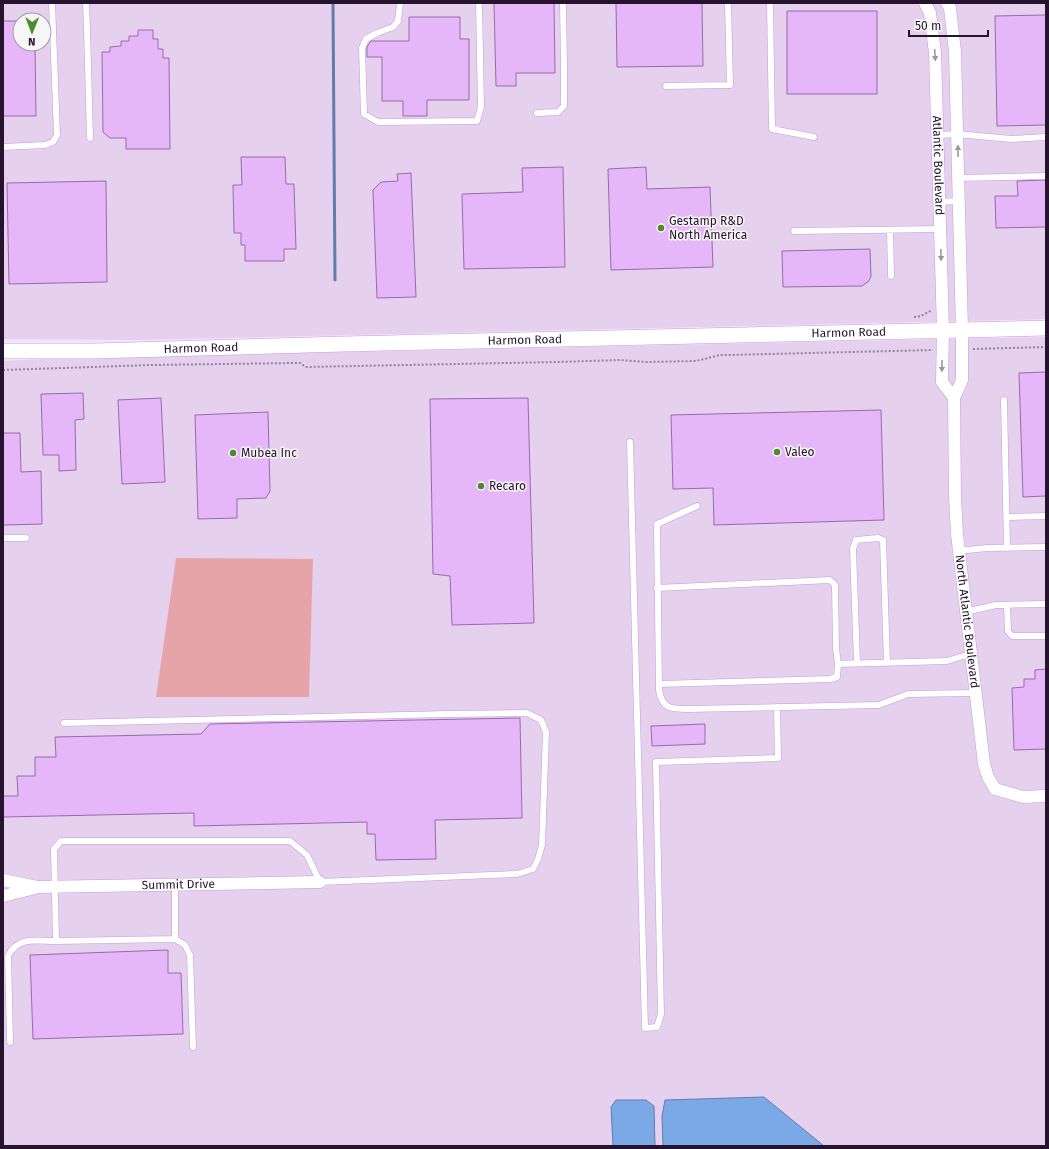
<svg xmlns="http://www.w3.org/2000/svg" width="1049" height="1149" font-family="'Fira Sans',sans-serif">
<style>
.built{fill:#e5d0ee;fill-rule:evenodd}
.green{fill:#e7a4a8}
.water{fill:#7ba9e6;stroke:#627cae}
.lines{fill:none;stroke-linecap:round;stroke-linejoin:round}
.stream{stroke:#627cae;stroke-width:3}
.building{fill:#e5b7f9;stroke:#986aab}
.service-casing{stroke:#c999dd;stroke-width:7}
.minor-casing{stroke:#c999dd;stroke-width:13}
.tertiary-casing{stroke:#c999dd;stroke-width:16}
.path{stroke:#94819c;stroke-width:2;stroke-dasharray:2 2;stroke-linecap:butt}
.service{stroke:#fff;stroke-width:6}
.minor{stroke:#fff;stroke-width:12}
.tertiary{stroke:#fff;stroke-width:15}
.oneway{fill:#9d95a0}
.poi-dot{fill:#4e8a27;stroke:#f6f6f6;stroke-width:1.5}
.labels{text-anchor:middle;stroke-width:3;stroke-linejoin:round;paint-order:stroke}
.street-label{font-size:12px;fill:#26132d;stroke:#f6f6f6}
.poi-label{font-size:12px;fill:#26132d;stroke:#f6f6f6;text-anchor:start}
</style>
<rect width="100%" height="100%" fill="#f4e1fd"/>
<path class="built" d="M 3,3 L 1046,3 L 1046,319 L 133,340 L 3,339 ZM 20,20 L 44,20 L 44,44 L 20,44 Z
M 1046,337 L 1046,1146 L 3,1146 L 3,361 L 62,358 Z"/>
<path class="green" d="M 176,558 L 313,559 L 309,697 L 156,697 Z"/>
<path class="water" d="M 764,1097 L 824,1146 L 663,1146 L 662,1116 L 665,1100 Z
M 616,1100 L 646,1100 L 654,1106 L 655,1146 L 613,1146 L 611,1107 Z"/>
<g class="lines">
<path class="stream" d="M 333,3 L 335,280"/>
</g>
<path class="building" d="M 494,3 L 554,3 L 555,73 L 516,73 L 516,86 L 496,86 Z
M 616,3 L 702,3 L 703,66 L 617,67 Z
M 787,11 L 877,11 L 877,94 L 787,94 Z
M 1046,15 L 1046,125 L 997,126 L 995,16 Z
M 409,17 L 460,17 L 460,39 L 469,39 L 469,100 L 427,100 L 427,116 L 403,116 L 403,101 L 382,101 L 382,57 L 367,57 L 367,47 L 371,41 L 409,41 Z
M 3,21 L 17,21 L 18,38 L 20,38 L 20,44 L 35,44 L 36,116 L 3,116 Z
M 138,30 L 153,30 L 153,39 L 158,39 L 158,49 L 163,49 L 163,58 L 169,58 L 170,149 L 126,149 L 126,138 L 110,138 L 103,132 L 102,52 L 110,52 L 110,47 L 121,46 L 121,41 L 129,41 L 129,36 L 138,36 Z
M 241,157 L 285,157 L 286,184 L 294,184 L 296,249 L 284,249 L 284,261 L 245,261 L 245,245 L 241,245 L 241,233 L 234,233 L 233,185 L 242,185 Z
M 563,167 L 565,267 L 464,269 L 462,194 L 523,192 L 522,168 Z
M 646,167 L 647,189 L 710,187 L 713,267 L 611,270 L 608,169 Z
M 411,173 L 416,297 L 377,298 L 373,190 L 381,182 L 398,181 L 397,174 Z
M 1046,180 L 1046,227 L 996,228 L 995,196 L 1018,196 L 1017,181 Z
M 106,181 L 107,282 L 9,284 L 7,183 Z
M 870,249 L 871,276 L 869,281 L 862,286 L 783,287 L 782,251 Z
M 1046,372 L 1046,496 L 1023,497 L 1019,373 Z
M 83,393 L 84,419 L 75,420 L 76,470 L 59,471 L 59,455 L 43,455 L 41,394 Z
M 161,398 L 165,482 L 122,484 L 118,400 Z
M 528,398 L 534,623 L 452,625 L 450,576 L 433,574 L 430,399 Z
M 881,410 L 884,520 L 714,525 L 713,488 L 673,489 L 671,415 Z
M 268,412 L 270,491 L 266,498 L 237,499 L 237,518 L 198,519 L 195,415 Z
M 3,433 L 20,433 L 21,472 L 41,471 L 42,524 L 3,525 Z
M 1046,669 L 1046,749 L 1014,750 L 1012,688 L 1024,687 L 1024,679 L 1035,679 L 1035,670 Z
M 520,718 L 522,818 L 435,820 L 436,859 L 376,860 L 375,834 L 367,834 L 367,822 L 194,826 L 194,813 L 3,817 L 3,796 L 18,796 L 17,776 L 35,776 L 35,757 L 56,757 L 55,737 L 201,734 L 210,724 Z
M 705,724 L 705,744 L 652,746 L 651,726 Z
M 168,950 L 168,973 L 181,973 L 183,1034 L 33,1039 L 30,955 Z"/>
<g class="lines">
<g class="service-casing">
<path id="service" d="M 86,3 L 87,29 L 90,138
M 400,3 L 398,21 L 393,27 L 377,33 L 366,39 L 362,48 L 364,114 L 378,122 L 477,121 L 481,107 L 479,3
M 770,3 L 772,129 L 814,137
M 666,86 L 730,85 L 728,3
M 537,113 L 558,112 L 564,106 L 564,68 L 563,3
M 938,135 L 957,134 L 1011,139 L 1046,137
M 3,147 L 45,145 L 53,142 L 57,135 L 52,3
M 958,178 L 1046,176
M 939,202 L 959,201
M 890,230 L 891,276
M 794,231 L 940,229
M 1004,400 L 1007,548
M 630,442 L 645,1028 L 657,1027 L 661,1014 L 656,762 L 778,758 L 777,707
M 697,506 L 657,524 L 659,690 C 662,709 671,709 688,709 L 879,705 L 908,694 L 975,693
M 1007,517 L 1046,516
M 3,538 L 26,538
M 958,551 L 987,548 L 1046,547
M 657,588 L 830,580 L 835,585 L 836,648 L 838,664
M 1007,605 L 1008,631 L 1012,636 L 1046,636
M 965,612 L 996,605 L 1046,604
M 857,663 L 853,549 L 856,540 L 878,538 L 883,540 L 887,663
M 659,684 L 830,679 L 837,677 L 838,664 L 947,661 L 970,654
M 175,939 L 185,945 L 190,955 L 193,1047
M 56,941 L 175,939 L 175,885
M 10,1042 L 8,956 C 18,936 36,941 56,941 L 54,849 L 61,841 L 290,841 L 307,855 L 320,882 L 517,874 L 533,869 L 538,859 L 542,845 L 546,732 L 541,720 L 527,713 L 448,714 L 64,723"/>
</g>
<g class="minor-casing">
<g id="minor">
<path id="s1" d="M 925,3 L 930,13 L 935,53 L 943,330 L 942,382 L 954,398"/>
<path id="s2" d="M 947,3 L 950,8 L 955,52 L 962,330 L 962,380 L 954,398 L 955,497 L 957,534 L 984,764 L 988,777 L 995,789 L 1023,797 L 1046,796"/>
<path id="s3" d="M 3,880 L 37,887 L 320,882"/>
<path d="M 3,896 L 35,888"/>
</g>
</g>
<g class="tertiary-casing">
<g id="tertiary">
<path id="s4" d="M 3,351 L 94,351 L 344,344 L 1046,328"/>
</g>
</g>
<path class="path" d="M 3,3 L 26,3
M 914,317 L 921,316 L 932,310
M 973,349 L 1046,347
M 3,370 L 152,365 L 295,363 L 300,363 L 306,367 L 556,362 L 620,360 L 646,362 L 696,361 L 720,355 L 729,355 L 933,350"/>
<use href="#service" class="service"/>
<use href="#minor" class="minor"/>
<use href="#tertiary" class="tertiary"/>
</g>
<defs><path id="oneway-solid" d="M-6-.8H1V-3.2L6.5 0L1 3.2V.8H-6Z"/></defs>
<g class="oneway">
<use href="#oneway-solid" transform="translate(935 55) rotate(86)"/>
<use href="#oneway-solid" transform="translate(958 151) rotate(-91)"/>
<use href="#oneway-solid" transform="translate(941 255) rotate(88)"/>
<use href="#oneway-solid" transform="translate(942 366) rotate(91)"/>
</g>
<g class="poi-dot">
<circle cx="661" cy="228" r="4"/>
<circle cx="777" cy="452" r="4"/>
<circle cx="233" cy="453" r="4"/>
<circle cx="481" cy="486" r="4"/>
</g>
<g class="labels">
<g class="street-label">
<text dy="4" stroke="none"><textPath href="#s1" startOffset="164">Atlantic Boulevard</textPath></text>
<text dy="4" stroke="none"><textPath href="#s4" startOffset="846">Harmon Road</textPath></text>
<text dy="4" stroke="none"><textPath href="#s4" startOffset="522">Harmon Road</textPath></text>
<text dy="4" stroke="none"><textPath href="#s4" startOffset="198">Harmon Road</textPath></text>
<text dy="4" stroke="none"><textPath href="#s2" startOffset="622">North Atlantic Boulevard</textPath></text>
<text dy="4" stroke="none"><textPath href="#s3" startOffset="176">Summit Drive</textPath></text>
</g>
<g class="poi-label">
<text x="669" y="225">Gestamp R&amp;D<tspan x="669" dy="14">North America</tspan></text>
<text x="785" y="456">Valeo</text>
<text x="241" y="457">Mubea Inc</text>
<text x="489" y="490">Recaro</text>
</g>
</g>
<rect width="1049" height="1149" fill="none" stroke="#26132d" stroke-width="8"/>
<g transform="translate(32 32) rotate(181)"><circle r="19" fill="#f6f6f6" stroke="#a39ba6"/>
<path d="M0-3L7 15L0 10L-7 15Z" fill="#4e8a27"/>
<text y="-6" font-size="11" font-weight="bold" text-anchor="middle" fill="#26132d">N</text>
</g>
<path d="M909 30v6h79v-6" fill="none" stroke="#26132d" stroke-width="2"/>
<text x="915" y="30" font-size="12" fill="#26132d" stroke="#f6f6f6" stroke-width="3" paint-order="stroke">50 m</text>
</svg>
